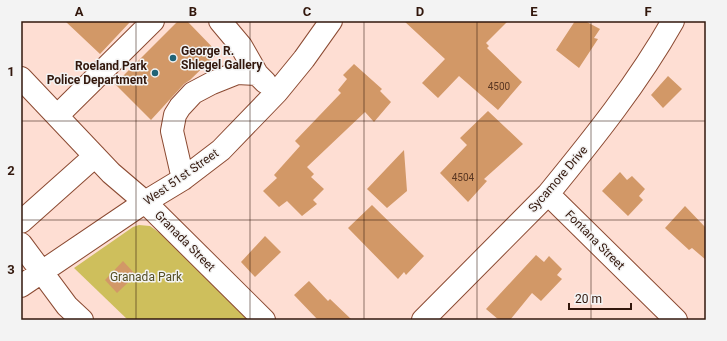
<svg xmlns="http://www.w3.org/2000/svg" width="727" height="341" font-family="Roboto,sans-serif">
<style>
.green{fill:#cebf5c}
.building{fill:#d29867}
.lines{fill:none;stroke-linecap:round;stroke-linejoin:round}
.minor-casing{stroke:#8b4a32;stroke-width:24}
.minor{stroke:#fff;stroke-width:22}
.grid{fill:none;stroke:#32170c;stroke-width:1;stroke-opacity:0.55}
.poi-dot{fill:#206376;stroke:#f3f3f3;stroke-width:1.5}
.labels{text-anchor:middle;stroke-width:3;stroke-linejoin:round;paint-order:stroke}
.number-label{font-size:10px;fill:#5a3723}
.poi-label{font-size:12px;font-weight:bold;fill:#32170c;stroke:#f3f3f3;text-anchor:start}
.street-label{font-size:12px;fill:#32170c;stroke:#f3f3f3}
.park-label{font-size:12px;fill:#544e23;stroke:#f3f3f3}
.neatline{fill:none;stroke:#32170c;stroke-width:1.5}
.grid-label{font-size:13px;text-anchor:middle;font-weight:bold;fill:#32170c}
</style>
<rect width="100%" height="100%" fill="#feded3"/>
<path class="green" d="M 139,225 L 150,226 L 161,234 L 248,320 L 128,320 L 74,268 L 133,227 Z"/>
<path class="building" d="M 65,21 L 131,21 L 100,54 Z
M 178,21 L 187,21 L 218,53 L 190,80 L 184,84 L 151,120 L 115,84 Z
M 404,21 L 508,21 L 486,43 L 489,46 L 487,48 L 522,82 L 498,110 L 459,76 L 438,98 L 422,83 L 445,59 Z
M 575,21 L 585,21 L 600,29 L 594,38 L 598,39 L 579,68 L 556,50 Z
M 354,64 L 382,89 L 380,91 L 391,102 L 374,122 L 365,112 L 307,167 L 314,174 L 311,177 L 324,189 L 313,200 L 317,204 L 302,216 L 287,201 L 279,207 L 263,191 L 277,178 L 274,175 L 300,146 L 295,141 L 341,93 L 338,90 L 347,79 L 343,75 Z
M 668,76 L 682,89 L 663,108 L 651,95 Z
M 488,111 L 523,144 L 484,179 L 487,181 L 468,202 L 440,173 L 467,145 L 460,138 Z
M 404,150 L 407,191 L 387,208 L 367,189 Z
M 620,172 L 627,180 L 632,176 L 645,189 L 639,196 L 643,200 L 628,216 L 602,191 Z
M 372,205 L 424,256 L 406,275 L 404,272 L 398,279 L 348,228 Z
M 685,206 L 706,228 L 706,260 L 692,248 L 689,250 L 665,228 Z
M 265,236 L 281,252 L 255,277 L 241,262 Z
M 536,255 L 544,262 L 549,256 L 562,269 L 557,275 L 562,279 L 541,301 L 532,293 L 510,320 L 499,320 L 486,309 Z
M 123,261 L 136,275 L 117,293 L 105,280 Z
M 309,281 L 328,301 L 330,299 L 352,320 L 318,320 L 294,295 Z"/>
<g class="lines">
<g class="minor-casing">
<path id="minor" d="M 220,21 L 241,46 L 257,74 L 265,82
M 21,78 L 111,173 L 145,202 L 264,320
M 57,116 L 153,21
M 183,179 L 172,131 L 175,115 L 180,107 L 193,93 L 212,83 L 237,73 L 257,74
M 548,194 L 676,320
M 21,222 L 95,156
M 21,244 L 67,306 L 82,320
M 21,286 L 145,202 L 183,179 L 221,150 L 277,92 L 304,59 L 331,21
M 423,320 L 548,194 C 593,139 638,83 673,21"/>
</g>
<use href="#minor" class="minor"/>
</g>
<path class="grid" d="M 136,21 L 136,320M 250,21 L 250,320M 364,21 L 364,320M 477,21 L 477,320M 591,21 L 591,320M 21,121 L 706,121M 21,220 L 706,220"/>
<g class="poi-dot">
<circle cx="173" cy="58" r="4"/>
<circle cx="155" cy="73" r="4"/>
</g>
<g class="labels">
<g class="number-label">
<text x="499" y="90">4500</text>
<text x="463" y="181">4504</text>
</g>
<g class="poi-label">
<text x="181" y="55">George R.<tspan x="181" dy="14">Shlegel Gallery</tspan></text>
<text x="147" y="70" text-anchor="end">Roeland Park<tspan x="147" dy="14">Police Department</tspan></text>
</g>
<g class="street-label">
<text transform="translate(181 177) rotate(-35)" y="4">West 51st Street</text>
<text transform="translate(558 179) rotate(-49)" y="4">Sycamore Drive</text>
<text transform="translate(595 240) rotate(45)" y="4">Fontana Street</text>
<text transform="translate(185 241) rotate(45)" y="4">Granada Street</text>
</g>
<g class="park-label">
<text x="146" y="281">Granada Park</text>
</g>
</g>
<rect width="727" height="341" fill="none" stroke="#f3f3f3" stroke-width="44"/>
<path d="M569 303v6h62v-6" fill="none" stroke="#32170c" stroke-width="2"/>
<text x="575" y="303" font-size="12" fill="#32170c" stroke="#f3f3f3" stroke-width="3" paint-order="stroke">20 m</text>
<rect x="22" y="22" width="683" height="297" class="neatline"/>
<g class="grid-label">
<text x="79" y="16">A</text>
<text x="193" y="16">B</text>
<text x="307" y="16">C</text>
<text x="420" y="16">D</text>
<text x="534" y="16">E</text>
<text x="648" y="16">F</text>
<text x="11" y="76">1</text>
<text x="11" y="175">2</text>
<text x="11" y="274">3</text>
</g>
</svg>
